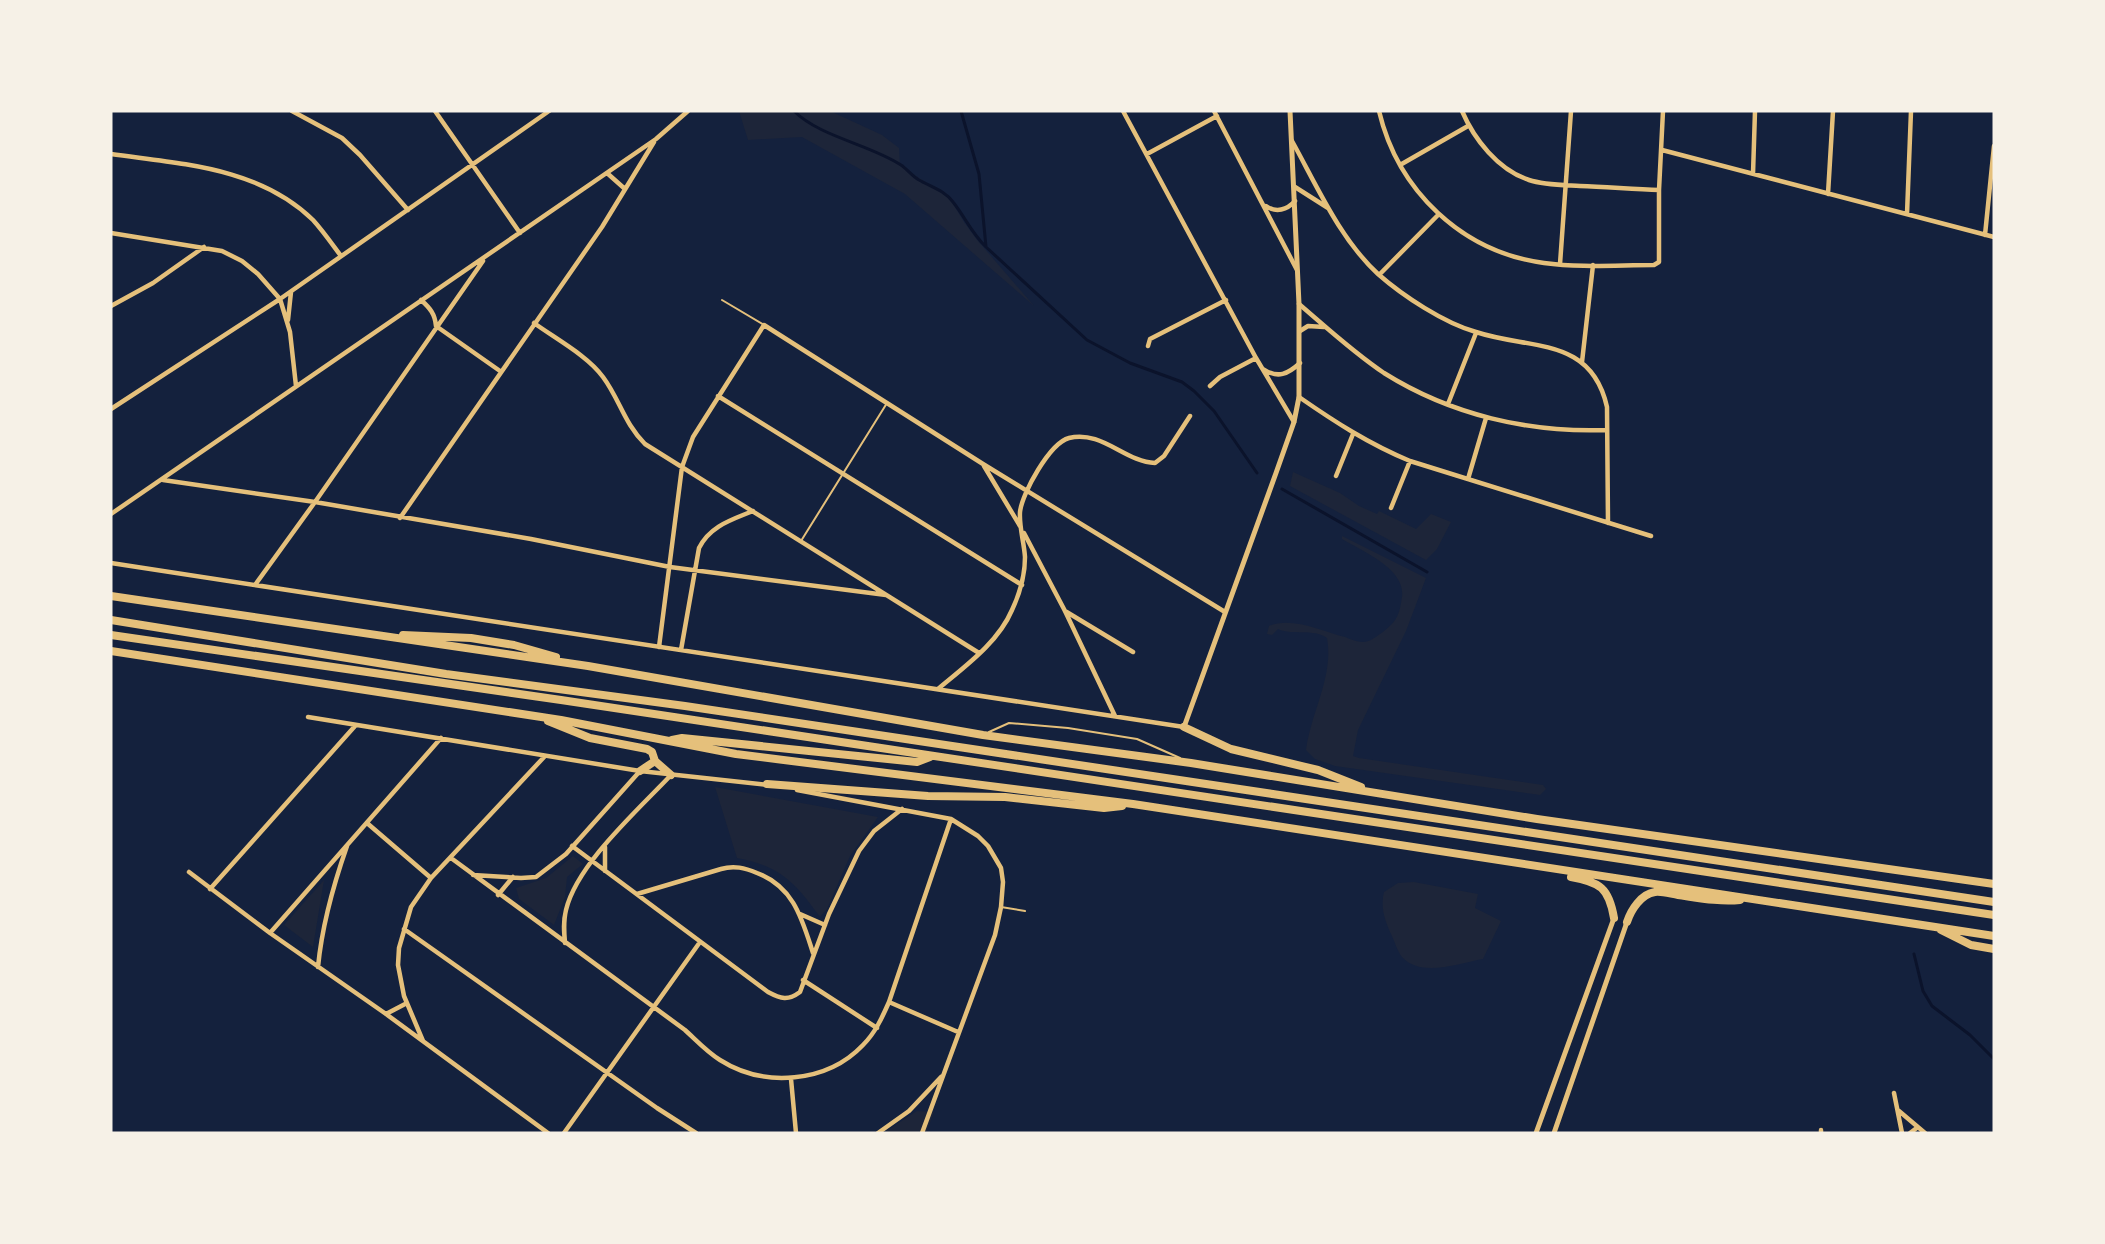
<svg xmlns="http://www.w3.org/2000/svg" width="2105" height="1244" font-family="'Titillium Web',sans-serif">
<style>
.green{fill:#1d2539}
.lines{fill:none;stroke-linecap:round;stroke-linejoin:round}
.stream{stroke:#0b132b;stroke-width:3}
.service{stroke:#e5c07b;stroke-width:2}
.minor{stroke:#e5c07b;stroke-width:4.5}
.tertiary{stroke:#e5c07b;stroke-width:5}
.motorway{stroke:#e5c07b;stroke-width:8}
</style>
<rect width="100%" height="100%" fill="#14213d"/>
<path class="green" d="M 739,111 L 830,111 L 882,135 L 899,148 L 900,166 L 949,197 L 964,222 L 978,241 L 1034,306 L 905,194 L 802,137 L 748,140 Z
M 1293,472 L 1340,493 L 1359,506 L 1377,514 L 1379,511 L 1416,529 L 1431,514 L 1451,522 L 1437,549 L 1426,560 L 1290,486 Z
M 1342,536 L 1426,578 L 1406,631 L 1358,730 L 1353,756 L 1359,758 L 1543,785 L 1546,789 L 1540,795 L 1335,766 L 1315,759 L 1306,750 C 1311,712 1334,676 1327,638 C 1313,628 1293,636 1278,629 L 1272,635 L 1267,634 L 1269,626 C 1291,616 1322,631 1345,637 C 1350,639 1357,642 1363,642 C 1370,642 1377,636 1383,632 C 1398,620 1399,615 1402,597 C 1406,569 1362,551 1342,539 Z
M 715,787 L 878,817 L 850,856 L 827,909 L 820,917 C 795,882 780,866 737,858 Z
M 573,856 L 583,864 L 567,877 L 565,897 L 554,925 L 519,899 L 516,888 L 546,878 Z
M 324,880 L 313,947 L 284,925 Z
M 1414,882 L 1478,894 L 1475,908 L 1501,921 L 1483,959 C 1459,963 1421,978 1402,957 C 1398,952 1395,943 1392,936 C 1385,922 1380,907 1384,892 L 1398,883 Z
M 917,1111 L 934,1112 L 926,1133 L 883,1133 Z"/>
<g class="lines">
<path class="stream" d="M 794,111 C 820,137 869,144 901,165 C 907,169 912,176 919,180 C 931,187 944,190 953,202 C 965,217 972,234 986,247
M 961,111 L 979,174 L 986,247 L 1087,340 L 1130,363 L 1182,382 L 1194,391 L 1214,411 L 1257,473
M 1282,489 L 1427,572
M 1914,954 L 1923,991 L 1932,1006 L 1970,1035 L 1994,1059"/>
<path class="service" d="M 722,300 L 764,325
M 801,541 L 887,403
M 989,732 L 1009,723 L 1068,728 L 1137,739 L 1180,758
M 1001,907 L 1025,911"/>
<path class="minor" d="M 292,111 L 342,138 L 360,155 L 408,210
M 435,111 L 520,233
M 1123,111 L 1256,358 L 1294,422
M 1214,111 L 1297,270
M 1379,111 C 1398,191 1462,252 1544,263 C 1580,268 1618,265 1654,265 L 1659,262 L 1659,190 L 1663,111
M 1462,111 C 1474,139 1498,170 1529,180 C 1544,185 1563,185 1580,186 C 1606,187 1633,189 1659,190
M 1292,141 C 1317,186 1340,239 1378,274 C 1403,296 1444,323 1476,332 C 1530,350 1591,336 1607,407 L 1608,523
M 1662,150 L 1994,237
M 111,154 C 181,164 259,167 313,220 C 323,231 332,244 341,256
M 1147,154 L 1217,116
M 1400,165 L 1468,126
M 607,173 L 625,189
M 1753,174 L 1755,111
M 1295,187 L 1328,208
M 1828,194 L 1833,111
M 1266,206 C 1276,213 1287,210 1295,201
M 1907,214 L 1911,111
M 111,233 L 222,251 L 242,261 L 258,274 L 280,299 L 290,332 L 296,386
M 1985,235 L 1994,146
M 1560,264 L 1571,111
M 1379,275 L 1438,215
M 421,300 C 430,308 435,314 436,326 L 500,371
M 1299,304 C 1327,328 1354,353 1384,373 C 1451,415 1529,433 1607,430
M 111,306 L 153,283 L 204,247
M 288,320 L 291,292
M 534,323 C 556,339 588,356 603,377 C 620,400 624,423 645,444 L 979,653
M 1300,331 L 1308,326 L 1324,327
M 1148,346 L 1150,339 L 1226,300
M 1582,362 L 1593,265
M 1263,369 C 1278,379 1288,374 1300,363
M 1210,386 L 1220,377 L 1256,358
M 718,396 L 1022,585
M 1299,397 C 1335,422 1369,444 1410,461 L 1651,536
M 1448,404 L 1476,333
M 111,409 L 280,299 L 549,111
M 984,466 L 1020,526
M 1336,476 L 1353,434
M 1468,479 L 1486,418
M 163,480 L 315,502 L 531,539 L 670,567 L 886,595
M 1391,508 L 1410,461
M 111,514 L 656,139 L 688,111
M 400,518 L 602,227 L 654,142
M 1024,533 L 1065,611 L 1115,716
M 111,563 L 1184,727
M 255,585 L 315,502 L 483,261
M 1065,611 L 1133,652
M 659,647 L 682,467 L 693,437 L 764,325 L 983,464 L 1225,612
M 681,650 L 699,548 C 710,526 731,520 753,511
M 938,689 C 964,667 998,643 1012,610 C 1020,593 1025,576 1025,557 C 1024,542 1019,527 1020,512 C 1022,493 1050,443 1069,438 C 1102,430 1125,462 1155,463 L 1164,456 L 1190,416
M 308,717 L 640,771 L 768,785
M 797,790 L 951,819 L 978,836 L 988,846 L 1001,868 L 1003,882 L 1001,907 L 995,935 L 922,1133
M 367,823 L 431,878
M 572,846 L 768,992 C 781,999 788,1001 800,992 L 829,914 L 859,851 L 874,831 L 902,809
M 605,847 L 605,871
M 451,858 L 685,1030 C 696,1040 707,1052 720,1060 C 764,1088 827,1083 863,1045 C 875,1033 882,1018 889,1002 L 951,819
M 189,872 L 270,933 L 386,1014 L 548,1133
M 473,875 L 521,878 L 536,877 L 566,854 L 640,771
M 210,889 L 355,726
M 637,894 L 721,869 C 734,865 745,868 757,873 C 794,887 802,919 813,953
M 498,895 L 513,877
M 800,914 L 825,925
M 404,929 L 657,1108 L 696,1133
M 270,933 L 441,738
M 565,943 C 564,932 563,922 566,910 C 577,864 638,810 671,775
M 318,967 C 322,925 333,886 347,846
M 803,980 L 877,1028
M 889,1002 L 958,1032
M 386,1014 L 407,1003
M 423,1041 L 404,996 L 398,965 L 399,948 L 411,907 L 431,878 L 545,756
M 791,1079 L 796,1133
M 1894,1093 L 1902,1133
M 1899,1111 L 1925,1133
M 1821,1130 L 1821,1133
M 564,1133 L 700,942
M 878,1133 L 909,1111 L 941,1077
M 1910,1133 L 1918,1127"/>
<path class="tertiary" d="M 1184,727 L 1276,473 L 1294,422 L 1299,397 L 1299,304 L 1290,111
M 1536,1133 L 1614,918
M 1554,1133 L 1627,922"/>
<path class="motorway" d="M 111,596 L 588,666 L 983,735 L 1191,763 L 1537,819 L 1994,884
M 111,620 L 446,674 L 685,706 L 1994,902
M 111,635 L 561,700 L 1994,915
M 403,635 L 471,638 L 514,645 L 556,657
M 111,651 L 561,720 L 736,754 L 1133,804 L 1994,936
M 548,721 L 590,738 L 647,749 L 652,752 L 655,761 L 671,775
M 1184,727 L 1231,749 L 1318,770 L 1361,787
M 672,740 L 682,738 L 917,762 L 930,757
M 640,771 L 655,761
M 767,784 L 928,796 L 1005,797 L 1104,808 L 1122,806
M 1571,877 C 1600,882 1609,888 1614,918
M 1627,922 C 1631,910 1641,894 1655,892 C 1662,891 1671,894 1678,895 C 1699,898 1719,902 1740,900
M 1941,930 L 1971,945 L 1994,949"/>
</g>
<rect width="2105" height="1244" fill="none" stroke="#f6f1e7" stroke-width="225"/>
</svg>
